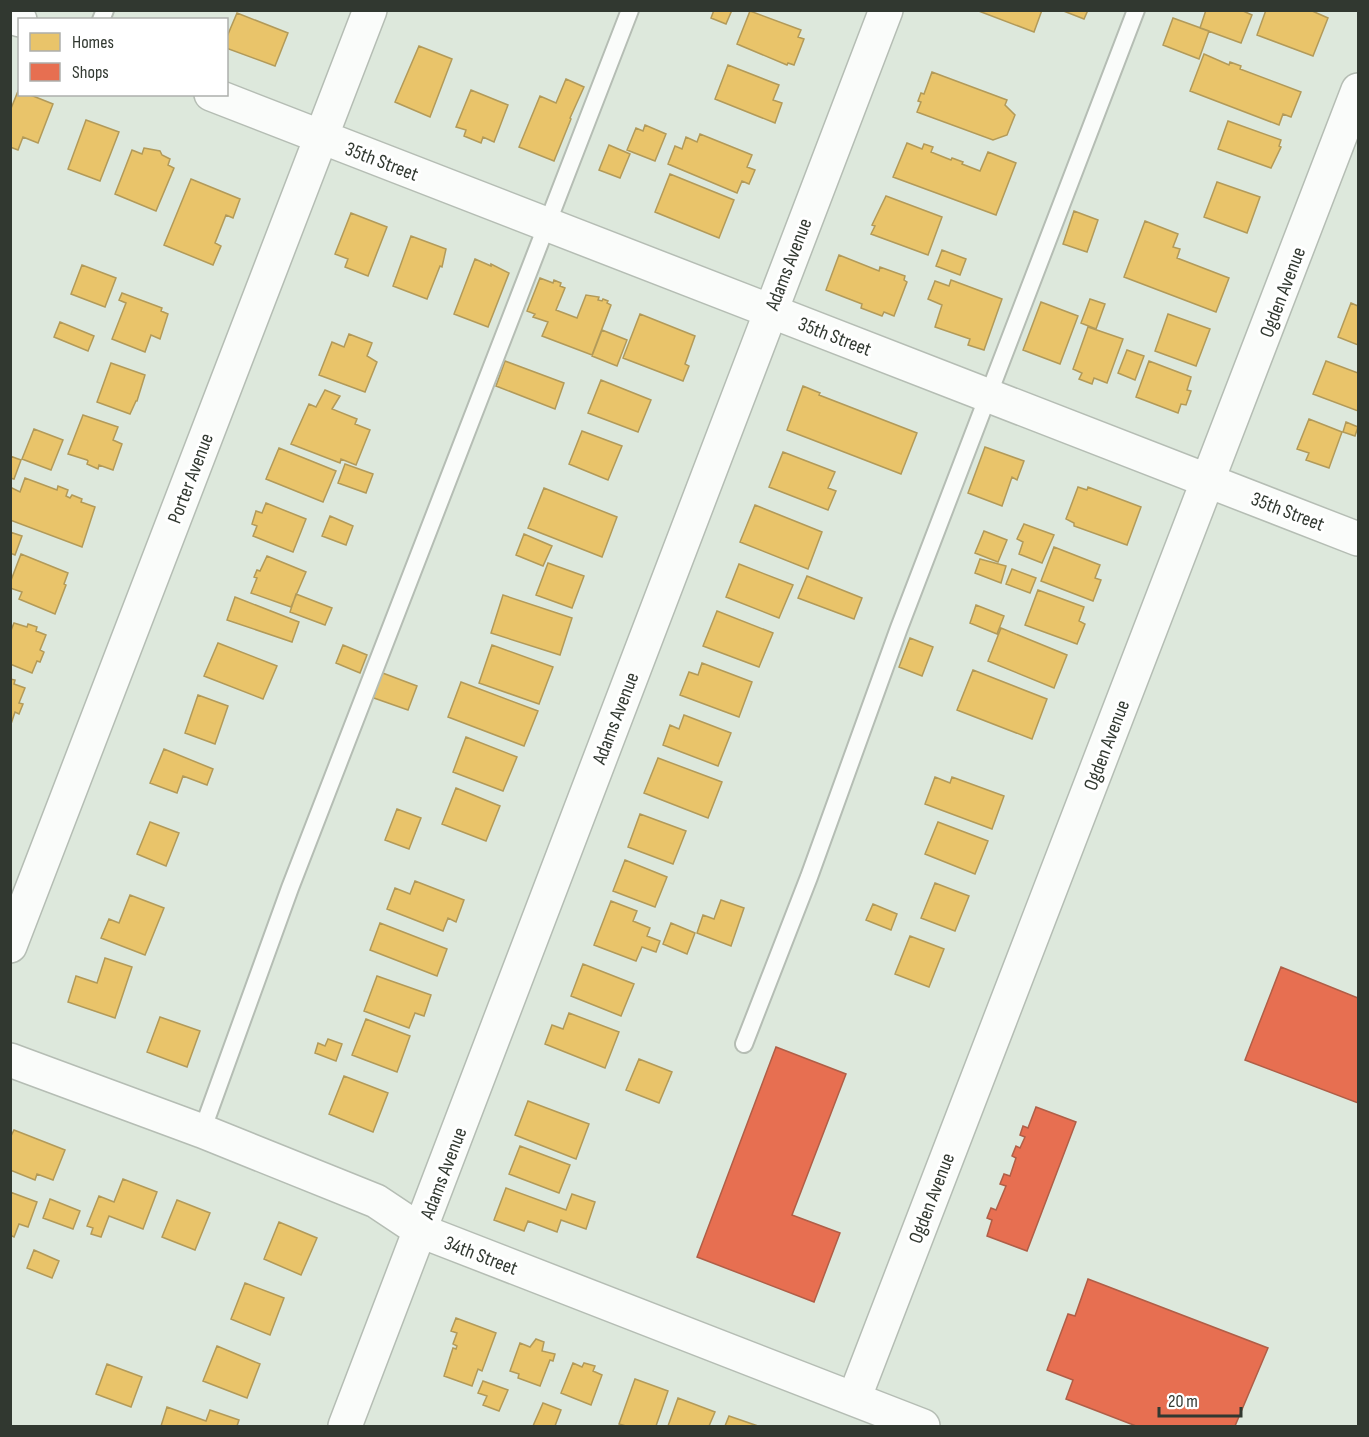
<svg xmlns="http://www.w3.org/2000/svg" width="1369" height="1437" font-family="'Sofia Sans Condensed',sans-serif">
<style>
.homes{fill:#e9c46a;stroke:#b29a59;stroke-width:1.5}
.shops{fill:#e76f51;stroke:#b05e47;stroke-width:1.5}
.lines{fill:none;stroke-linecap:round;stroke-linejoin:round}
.service-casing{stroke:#b5bdb4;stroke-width:20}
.minor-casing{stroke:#b5bdb4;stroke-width:36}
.service{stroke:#fafcfa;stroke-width:16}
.minor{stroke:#fafcfa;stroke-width:33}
.labels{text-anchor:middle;stroke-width:6;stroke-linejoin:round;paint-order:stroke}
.street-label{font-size:20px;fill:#313830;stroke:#fff}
</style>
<rect width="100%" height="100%" fill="#dde8dc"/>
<path class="homes" d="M 714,10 L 732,10 L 726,24 L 711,18 Z
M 976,10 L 1042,10 L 1034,32 Z
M 1061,10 L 1088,10 L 1084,19 Z
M 1206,10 L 1241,10 L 1252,15 L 1241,43 L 1200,28 Z
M 1266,10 L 1310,10 L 1328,18 L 1313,56 L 1257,35 Z
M 750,11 L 801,30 L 798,37 L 804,39 L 794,65 L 788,63 L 787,65 L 737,44 Z
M 237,13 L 288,33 L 275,66 L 226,48 L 226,39 Z
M 1173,18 L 1209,31 L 1199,59 L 1163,45 Z
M 419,46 L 452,59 L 430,117 L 395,102 Z
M 1204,54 L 1229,65 L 1230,62 L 1241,66 L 1240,69 L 1301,92 L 1291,117 L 1283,114 L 1279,125 L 1190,91 Z
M 728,65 L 779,85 L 773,100 L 782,103 L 775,123 L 715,99 Z
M 932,72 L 1007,100 L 1005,105 L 1015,115 L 1007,135 L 993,140 L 917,112 L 921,102 L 918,101 L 921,93 L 924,94 Z
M 566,79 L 584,87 L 570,118 L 571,119 L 554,161 L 519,147 L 540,96 L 556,103 Z
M 471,90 L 508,105 L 494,142 L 483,137 L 481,143 L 464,136 L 466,130 L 456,127 Z
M 18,91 L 20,94 L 28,94 L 53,104 L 38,143 L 23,137 L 18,150 L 10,147 L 10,111 Z
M 86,120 L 119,132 L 100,181 L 68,169 Z
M 1228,121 L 1281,140 L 1279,146 L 1281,147 L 1271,168 L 1218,149 Z
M 645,125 L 666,134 L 655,161 L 627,150 L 636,128 L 643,131 Z
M 700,134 L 752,155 L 747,167 L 755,170 L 749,184 L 742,181 L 737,193 L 668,164 L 675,146 L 682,149 L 686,137 L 697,142 Z
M 907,143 L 922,149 L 924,144 L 933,147 L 931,152 L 951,160 L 952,158 L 963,162 L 962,164 L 980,171 L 988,152 L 1016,163 L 996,215 L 893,177 Z
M 609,145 L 630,154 L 620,178 L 599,170 Z
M 144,148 L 160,151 L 162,155 L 170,159 L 168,165 L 174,168 L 156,211 L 115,194 L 132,150 L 142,154 Z
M 670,174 L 734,200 L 719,238 L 655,212 Z
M 191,179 L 240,199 L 233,218 L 226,215 L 215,243 L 221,246 L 213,265 L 164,245 Z
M 1217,182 L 1260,197 L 1247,233 L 1204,217 Z
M 886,196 L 942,217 L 928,255 L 871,234 L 875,226 L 872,225 Z
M 1074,211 L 1098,220 L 1087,252 L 1063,244 Z
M 351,213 L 387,227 L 368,276 L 345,267 L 348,259 L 335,254 Z
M 1145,221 L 1178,234 L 1173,247 L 1180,249 L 1177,258 L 1229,278 L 1216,312 L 1124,277 Z
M 411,236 L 446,249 L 442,267 L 440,266 L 427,299 L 393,286 Z
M 942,250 L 966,259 L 960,275 L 936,266 Z
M 839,255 L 879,271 L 880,267 L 905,276 L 904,280 L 907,282 L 894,316 L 884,312 L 882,316 L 861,308 L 862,304 L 826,290 Z
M 475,259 L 491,266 L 491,264 L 509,273 L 488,327 L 454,314 Z
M 82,265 L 116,278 L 105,307 L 71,294 Z
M 540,278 L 553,283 L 554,280 L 561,283 L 560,286 L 565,288 L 556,310 L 577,318 L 586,295 L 599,297 L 598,300 L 602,301 L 603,299 L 608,301 L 607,303 L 611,305 L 592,355 L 542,336 L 548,322 L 533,317 L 535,314 L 527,311 Z
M 951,280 L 1002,299 L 984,350 L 968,345 L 970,339 L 935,327 L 942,305 L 928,299 L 935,281 L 949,286 Z
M 122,293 L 162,308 L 161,311 L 168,314 L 160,339 L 151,335 L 145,352 L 112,339 L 126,303 L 119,300 Z
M 1090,299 L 1105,304 L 1096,329 L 1081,323 Z
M 1041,302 L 1078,316 L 1060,364 L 1023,350 Z
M 1351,303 L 1358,306 L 1358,345 L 1338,337 Z
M 640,314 L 695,336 L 685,364 L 689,366 L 683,381 L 623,358 Z
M 1168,314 L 1210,329 L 1196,366 L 1155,351 Z
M 60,322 L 94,336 L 88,351 L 54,337 Z
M 1088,327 L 1123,339 L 1107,383 L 1094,378 L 1092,384 L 1079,379 L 1082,373 L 1073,369 Z
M 602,330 L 627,340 L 617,366 L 592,356 Z
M 349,334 L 372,343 L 367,356 L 377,362 L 365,392 L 319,375 L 332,342 L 344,347 Z
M 1127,350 L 1144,356 L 1135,380 L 1118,373 Z
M 505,361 L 564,383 L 555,409 L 496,386 Z
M 1149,361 L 1191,377 L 1187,390 L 1191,391 L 1186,405 L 1181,404 L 1178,413 L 1136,397 Z
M 1326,361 L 1358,373 L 1358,411 L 1313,394 Z
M 111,363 L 145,375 L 137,401 L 136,401 L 130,414 L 97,402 Z
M 601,380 L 651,400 L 638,432 L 588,413 Z
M 803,386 L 820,393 L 819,395 L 917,433 L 901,474 L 787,430 Z
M 325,390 L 340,396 L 332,409 L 357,419 L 355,424 L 370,430 L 356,465 L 341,459 L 340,463 L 291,444 L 309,404 L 316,407 Z
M 83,415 L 118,427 L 113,440 L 122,444 L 113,470 L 99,465 L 98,469 L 87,464 L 88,461 L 87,460 L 68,454 Z
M 1309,419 L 1342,432 L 1329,468 L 1306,460 L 1309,453 L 1297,449 Z
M 1346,422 L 1358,427 L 1355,436 L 1343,432 Z
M 34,429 L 63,440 L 51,470 L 22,459 Z
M 582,431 L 622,446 L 608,480 L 569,464 Z
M 985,447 L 1024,461 L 1017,480 L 1012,477 L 1002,506 L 968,493 Z
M 279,448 L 336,471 L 323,502 L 266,479 Z
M 783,452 L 835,472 L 828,488 L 836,491 L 828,510 L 769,487 Z
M 10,456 L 21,460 L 14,479 L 10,478 Z
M 345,464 L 373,474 L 366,493 L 338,483 Z
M 25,478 L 57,490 L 58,486 L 68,490 L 66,496 L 70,498 L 72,495 L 82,499 L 81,502 L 95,507 L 82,547 L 10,520 L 10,487 L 20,492 Z
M 1078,487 L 1087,490 L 1088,487 L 1141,507 L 1127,545 L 1074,526 L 1074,523 L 1066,519 Z
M 544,488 L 617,517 L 602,557 L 528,528 Z
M 266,503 L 306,519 L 293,552 L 253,536 L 257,526 L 252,524 L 256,511 L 262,513 Z
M 755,505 L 822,532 L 808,569 L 740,542 Z
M 330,516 L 353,526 L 346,545 L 322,536 Z
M 1024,524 L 1054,535 L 1042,563 L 1019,554 L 1023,542 L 1017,539 Z
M 984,531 L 1007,540 L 998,562 L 975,553 Z
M 10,532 L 22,536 L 15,555 L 10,553 Z
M 524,534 L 552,546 L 543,566 L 516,555 Z
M 1054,547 L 1100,565 L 1095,578 L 1101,580 L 1093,601 L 1041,581 Z
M 21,554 L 68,573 L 64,584 L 66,585 L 55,614 L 19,599 L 22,592 L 10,588 L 10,583 Z
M 267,556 L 306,572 L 291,607 L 251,593 L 257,578 L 254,577 L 257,570 L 260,571 Z
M 980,559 L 1006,566 L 1001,583 L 975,573 Z
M 548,563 L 584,576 L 572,608 L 536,595 Z
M 739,564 L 793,585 L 779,618 L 726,597 Z
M 1012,569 L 1036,578 L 1030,593 L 1006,584 Z
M 807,576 L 862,598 L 854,619 L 798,598 Z
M 1038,590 L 1084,607 L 1079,621 L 1085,624 L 1077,644 L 1025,625 Z
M 296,594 L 332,608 L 325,625 L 290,612 Z
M 503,595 L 572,618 L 560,655 L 491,633 Z
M 235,597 L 299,622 L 292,642 L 227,620 Z
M 976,605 L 1004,616 L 997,634 L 970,623 Z
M 717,611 L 773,633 L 759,667 L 703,646 Z
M 14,623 L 27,627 L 28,624 L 37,627 L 36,631 L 46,635 L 40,650 L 44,652 L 40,662 L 37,661 L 32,673 L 10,664 L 10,633 Z
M 1001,628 L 1067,655 L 1054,688 L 988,661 Z
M 910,638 L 933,647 L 922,676 L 899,667 Z
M 218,643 L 277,666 L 263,699 L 204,676 Z
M 343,645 L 367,655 L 360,673 L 336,663 Z
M 492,645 L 553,667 L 539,704 L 479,683 Z
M 702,663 L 752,682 L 739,717 L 680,695 L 689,672 L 698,675 Z
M 973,670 L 1047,699 L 1032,739 L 957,710 Z
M 380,672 L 417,686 L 408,710 L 371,697 Z
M 10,679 L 15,680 L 14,684 L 25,688 L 19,703 L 23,704 L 19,714 L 15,712 L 11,724 Z
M 461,682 L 538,711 L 524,746 L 448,717 Z
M 198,695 L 228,706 L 215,744 L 185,733 Z
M 684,715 L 731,733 L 718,766 L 663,745 L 670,725 L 679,729 Z
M 466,737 L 517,757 L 503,791 L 453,772 Z
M 164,749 L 213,769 L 207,785 L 183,776 L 177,793 L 150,783 Z
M 658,758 L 722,782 L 708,818 L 644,793 Z
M 935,777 L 950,783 L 952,777 L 1004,796 L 992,829 L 925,804 Z
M 456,788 L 500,806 L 486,841 L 442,824 Z
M 397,809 L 421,818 L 409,849 L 385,840 Z
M 640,814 L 686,831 L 673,864 L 628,847 Z
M 150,822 L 179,833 L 166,866 L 137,854 Z
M 938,822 L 988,841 L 975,874 L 925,854 Z
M 625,860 L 667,877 L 655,907 L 613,891 Z
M 415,881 L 464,900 L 456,922 L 448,918 L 443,931 L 387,909 L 395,888 L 410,894 Z
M 935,883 L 969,896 L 955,931 L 921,918 Z
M 130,895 L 164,908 L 145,955 L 101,938 L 109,919 L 119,923 Z
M 721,900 L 744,908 L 731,946 L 697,933 L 703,915 L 714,919 Z
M 611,901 L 637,911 L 633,921 L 650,928 L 647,936 L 660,941 L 656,952 L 642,947 L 636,961 L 594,945 Z
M 873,904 L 897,914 L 891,930 L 866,920 Z
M 380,923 L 447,949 L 437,976 L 370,950 Z
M 671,923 L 695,933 L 687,954 L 663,944 Z
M 910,936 L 944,949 L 929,987 L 895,974 Z
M 105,958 L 132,967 L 115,1018 L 68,1002 L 76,976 L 97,983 Z
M 583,964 L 634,984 L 621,1016 L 571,996 Z
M 377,976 L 431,995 L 424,1016 L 415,1013 L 409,1028 L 364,1011 Z
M 569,1013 L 619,1032 L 605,1068 L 545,1044 L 552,1025 L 563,1029 Z
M 160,1017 L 200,1031 L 187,1067 L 147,1052 Z
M 366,1019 L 410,1036 L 397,1072 L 352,1055 Z
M 328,1039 L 342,1044 L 336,1061 L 315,1053 L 318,1043 L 325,1046 Z
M 639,1059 L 672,1072 L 659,1103 L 626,1090 Z
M 344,1076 L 388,1093 L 373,1132 L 329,1114 Z
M 528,1101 L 589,1124 L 576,1159 L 515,1135 Z
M 14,1130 L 65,1150 L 53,1180 L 37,1174 L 35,1180 L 10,1170 L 10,1138 Z
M 520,1146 L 570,1165 L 559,1193 L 509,1174 Z
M 123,1179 L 157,1192 L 143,1229 L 109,1216 L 101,1237 L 91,1234 L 93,1228 L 87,1226 L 99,1196 L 114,1202 Z
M 506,1188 L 566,1210 L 572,1194 L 595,1202 L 586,1229 L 561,1220 L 557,1232 L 528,1221 L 524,1231 L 494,1220 Z
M 10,1192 L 37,1202 L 28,1227 L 19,1224 L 14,1237 L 10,1235 Z
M 50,1199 L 80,1211 L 73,1229 L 43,1218 Z
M 177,1200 L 210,1213 L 195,1250 L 162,1237 Z
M 279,1222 L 317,1238 L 301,1275 L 264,1259 Z
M 34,1250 L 59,1261 L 52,1278 L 27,1268 Z
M 245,1283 L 284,1298 L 270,1335 L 231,1319 Z
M 456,1318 L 496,1333 L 482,1371 L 478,1369 L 472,1386 L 444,1376 L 453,1348 L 456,1349 L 457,1346 L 453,1344 L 457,1333 L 451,1331 Z
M 536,1339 L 544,1342 L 542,1351 L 555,1354 L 553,1361 L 550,1360 L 540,1386 L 518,1378 L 519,1374 L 510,1371 L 520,1343 L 530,1347 Z
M 217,1346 L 260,1364 L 247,1398 L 203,1381 Z
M 573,1363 L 582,1367 L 584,1363 L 595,1366 L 593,1371 L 602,1375 L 591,1405 L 561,1393 Z
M 107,1364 L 142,1377 L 131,1407 L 96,1394 Z
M 635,1379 L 668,1391 L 656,1426 L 626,1426 L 619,1424 Z
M 483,1381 L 508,1390 L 499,1411 L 483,1405 L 487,1396 L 478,1393 Z
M 678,1398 L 715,1412 L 709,1426 L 668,1426 Z
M 543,1403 L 561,1410 L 555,1426 L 533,1426 Z
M 167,1407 L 206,1421 L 210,1410 L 239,1420 L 237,1426 L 161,1426 Z
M 729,1416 L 758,1426 L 725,1426 Z"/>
<path class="shops" d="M 1281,967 L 1358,998 L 1358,1103 L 1245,1060 Z
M 776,1047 L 846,1074 L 792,1215 L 840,1233 L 814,1302 L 697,1257 Z
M 1036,1107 L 1076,1122 L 1027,1251 L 987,1236 L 992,1220 L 987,1218 L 991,1208 L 996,1210 L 1006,1186 L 1000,1184 L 1004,1174 L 1010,1176 L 1016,1158 L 1012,1156 L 1016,1146 L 1020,1148 L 1025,1137 L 1020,1135 L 1023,1126 L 1028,1128 Z
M 1088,1279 L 1268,1348 L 1235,1426 L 1136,1426 L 1066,1399 L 1073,1380 L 1047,1370 L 1068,1314 L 1075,1316 Z"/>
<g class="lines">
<g class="service-casing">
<path id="service" d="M 101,20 L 105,10
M 744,1044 L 809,877 L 899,628 L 1136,10
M 202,1131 L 290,888 L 630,10"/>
</g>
<g class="minor-casing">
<path id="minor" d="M 10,17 L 20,20
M 211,94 L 1358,539
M 10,946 L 370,10
M 10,1060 L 202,1131 L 376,1201 L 421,1231 L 923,1426
M 854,1399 L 1358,90
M 345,1426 L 886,10"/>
</g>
<use href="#service" class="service"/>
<use href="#minor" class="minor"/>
</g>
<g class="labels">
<g class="street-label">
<text transform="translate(382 161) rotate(21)" y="7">35th Street</text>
<text transform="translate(788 264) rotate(-69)" y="7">Adams Avenue</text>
<text transform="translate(1282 292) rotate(-69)" y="7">Ogden Avenue</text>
<text transform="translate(835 336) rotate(21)" y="7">35th Street</text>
<text transform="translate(190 478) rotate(-69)" y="7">Porter Avenue</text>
<text transform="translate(1288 511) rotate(21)" y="7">35th Street</text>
<text transform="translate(615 718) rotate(-69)" y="7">Adams Avenue</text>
<text transform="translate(1106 745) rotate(-69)" y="7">Ogden Avenue</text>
<text transform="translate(443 1173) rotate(-69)" y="7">Adams Avenue</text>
<text transform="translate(931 1198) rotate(-69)" y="7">Ogden Avenue</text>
<text transform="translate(481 1255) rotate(21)" y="7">34th Street</text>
</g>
</g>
<rect width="1369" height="1437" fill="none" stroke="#313830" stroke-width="24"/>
<rect x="18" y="18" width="210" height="78" fill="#ffffff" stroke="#adafac" stroke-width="1.5"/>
<rect x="30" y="33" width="30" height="18" fill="#e9c46a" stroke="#adafac" stroke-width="1.5"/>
<text x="72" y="48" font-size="18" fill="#313830">Homes</text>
<rect x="30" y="63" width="30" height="18" fill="#e76f51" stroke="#adafac" stroke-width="1.5"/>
<text x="72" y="78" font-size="18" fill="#313830">Shops</text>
<path d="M1159 1407v9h82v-9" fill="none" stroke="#313830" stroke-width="3"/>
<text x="1168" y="1407" font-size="18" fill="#313830" stroke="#ffffff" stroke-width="4.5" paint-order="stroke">20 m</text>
</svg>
